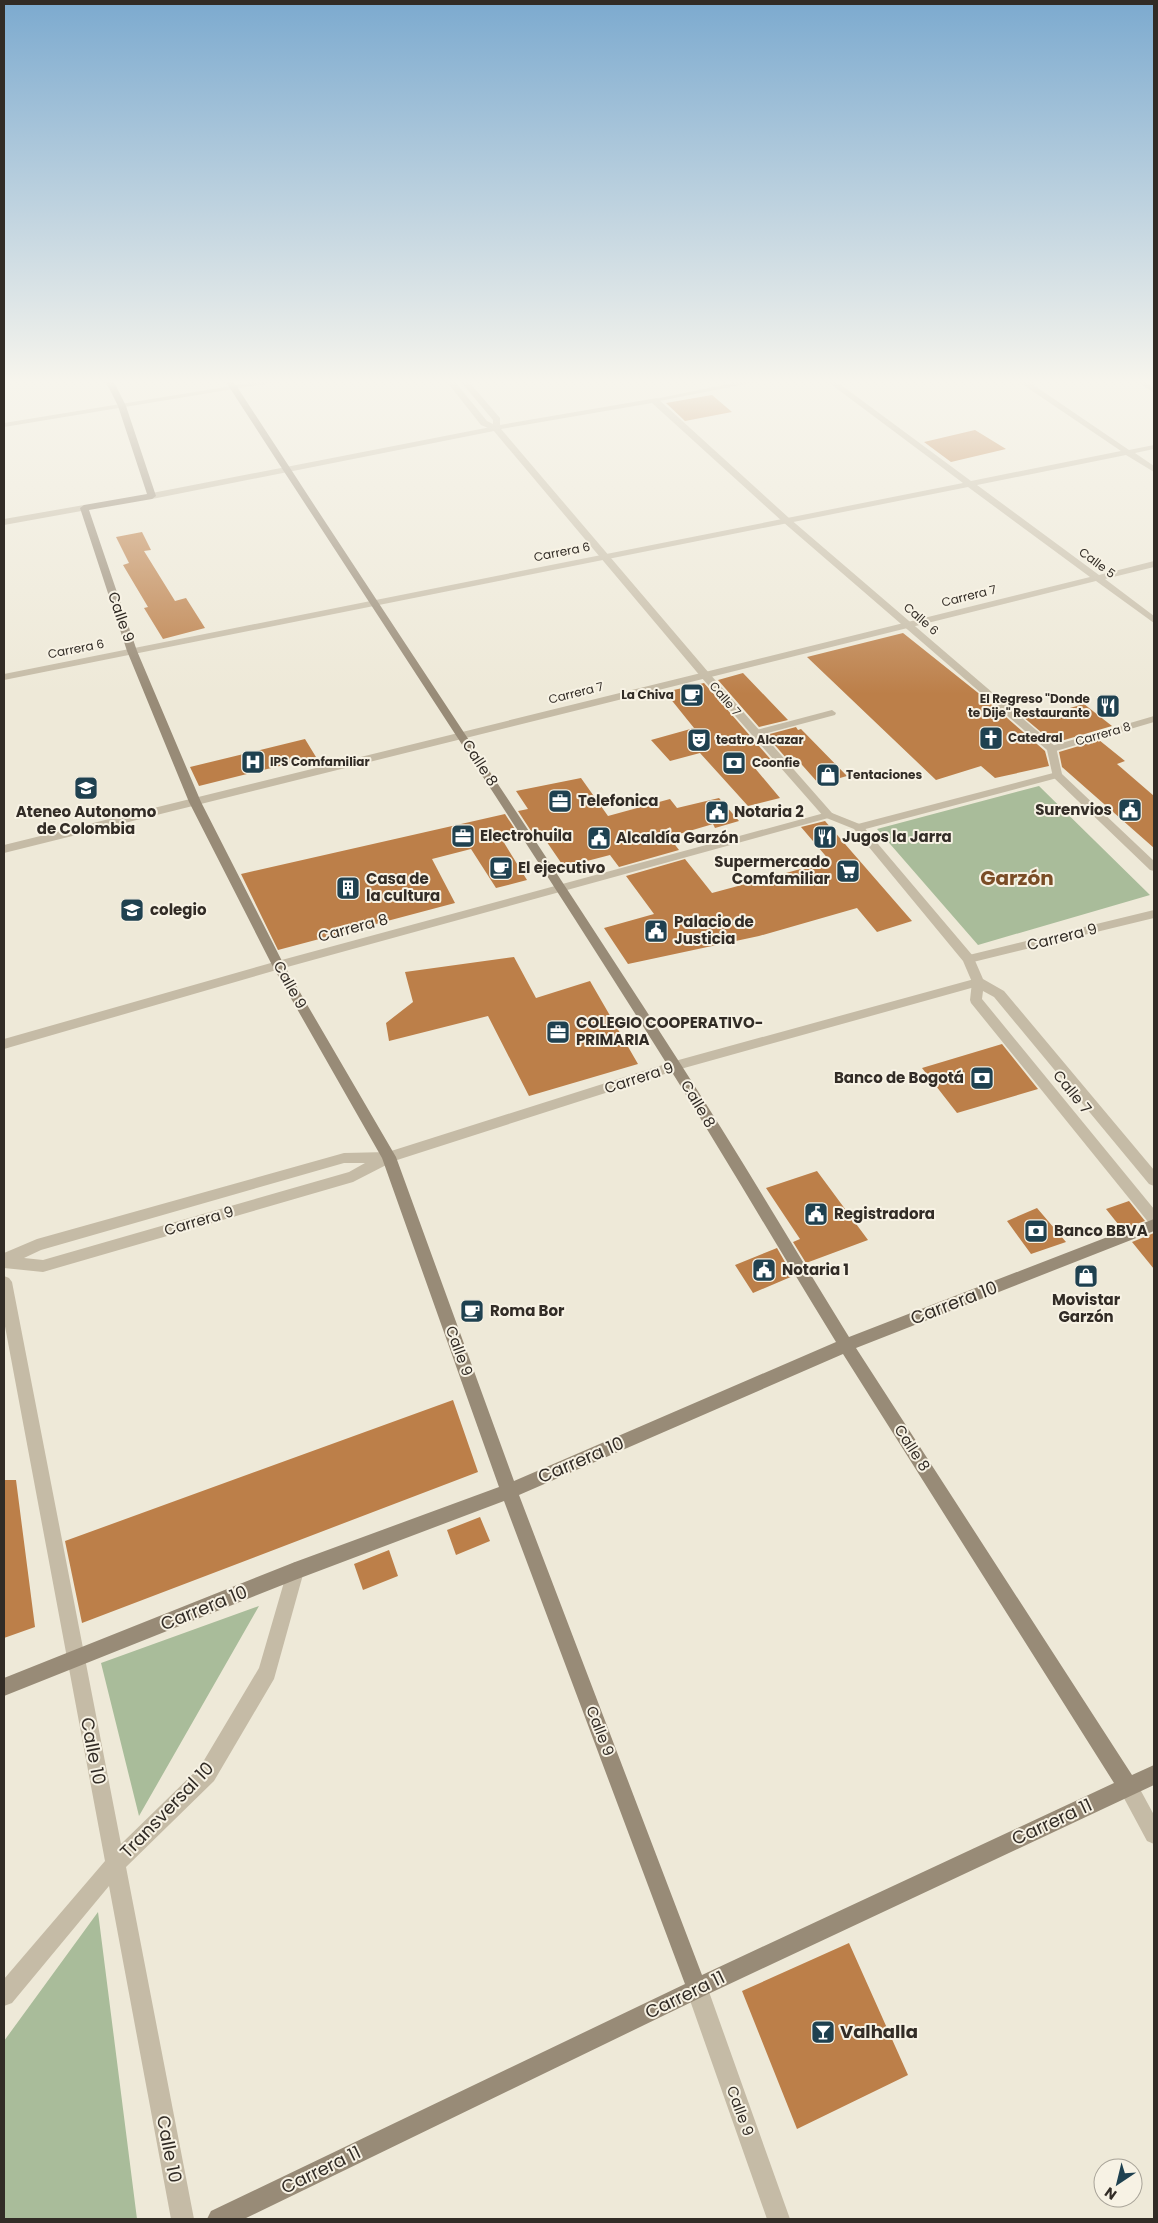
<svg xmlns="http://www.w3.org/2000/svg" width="1158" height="2223" font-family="Poppins,sans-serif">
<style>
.green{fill:#a9bc9a}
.building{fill:#bc7f49}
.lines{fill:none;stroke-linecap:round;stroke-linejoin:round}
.service{fill:#c5bba6;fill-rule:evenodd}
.pedestrian{fill:#c5bba6;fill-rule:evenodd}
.minor{fill:#c5bba6;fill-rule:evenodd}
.tertiary{fill:#c5bba6;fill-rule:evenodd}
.secondary{fill:#988b77;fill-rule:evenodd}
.labels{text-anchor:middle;stroke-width:4;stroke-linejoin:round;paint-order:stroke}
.far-street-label{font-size:12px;fill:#322c26;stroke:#f7f2e4}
.far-poi-label{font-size:12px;font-weight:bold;fill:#322c26;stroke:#f7f2e4;text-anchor:start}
.street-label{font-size:15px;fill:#322c26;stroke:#f7f2e4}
.poi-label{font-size:15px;font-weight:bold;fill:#322c26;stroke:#f7f2e4;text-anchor:start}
.near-street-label{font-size:18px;fill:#322c26;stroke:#f7f2e4}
.near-poi-label{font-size:18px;font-weight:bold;fill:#322c26;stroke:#f7f2e4;text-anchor:start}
.district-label{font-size:20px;font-weight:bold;fill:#7a4d26;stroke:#f7f2e4}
</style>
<rect width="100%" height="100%" fill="#eee9d8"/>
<path class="green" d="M 1039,786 L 1150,895 L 978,945 L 877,829 Z
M 259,1606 L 139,1816 L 101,1663 Z
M 98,1912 L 137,2219 L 4,2219 L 4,2041 Z"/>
<path class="building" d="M 712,395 L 732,412 L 685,421 L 666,403 Z
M 975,430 L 1006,449 L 951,462 L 924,442 Z
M 142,532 L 151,550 L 144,551 L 175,601 L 186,598 L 205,628 L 163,639 L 144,608 L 148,607 L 123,565 L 129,563 L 116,537 Z
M 903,633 L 982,696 L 1045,751 L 1049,766 L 995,778 L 981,766 L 936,780 L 807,657 Z
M 743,673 L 788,720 L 759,727 L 718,680 Z
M 704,683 L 773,762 L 754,767 L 780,798 L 748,806 L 700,753 L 670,761 L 651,740 L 694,728 L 665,692 Z
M 1084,704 L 1112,726 L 1054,743 L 1022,716 L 1040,711 L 1045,715 Z
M 796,727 L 798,730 L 801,729 L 847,776 L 819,784 L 795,757 L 787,759 L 766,735 Z
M 305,739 L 316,757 L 199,786 L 190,767 Z
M 1099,740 L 1125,761 L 1117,764 L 1154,796 L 1154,848 L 1062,767 L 1059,752 Z
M 581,778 L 608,816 L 670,799 L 677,808 L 719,798 L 739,821 L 715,828 L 713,824 L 669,837 L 679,850 L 619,867 L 610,855 L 564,867 L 540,832 L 533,834 L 518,811 L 528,809 L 516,791 Z
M 505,814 L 520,837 L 503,841 L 527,880 L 496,888 L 471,849 L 432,859 L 455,903 L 278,950 L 241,874 Z
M 825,821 L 912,921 L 877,932 L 857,908 L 759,936 L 628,964 L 604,928 L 654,914 L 626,876 L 685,859 L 712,893 L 830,861 L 801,827 Z
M 514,957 L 536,998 L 590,981 L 638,1064 L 529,1096 L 488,1016 L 389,1041 L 386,1023 L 413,1002 L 405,972 Z
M 1002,1044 L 1038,1089 L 957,1113 L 922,1068 Z
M 817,1171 L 868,1240 L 806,1263 L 793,1242 L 800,1239 L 766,1188 Z
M 1129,1201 L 1145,1221 L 1122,1229 L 1106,1209 Z
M 1037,1208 L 1066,1242 L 1031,1254 L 1007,1221 Z
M 1154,1233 L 1154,1269 L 1132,1242 Z
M 777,1248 L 793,1276 L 753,1293 L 735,1265 Z
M 453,1400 L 478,1472 L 82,1623 L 65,1541 Z
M 4,1480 L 16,1480 L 35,1627 L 4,1638 Z
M 480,1517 L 490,1541 L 456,1555 L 447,1530 Z
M 389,1550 L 398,1576 L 363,1590 L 354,1564 Z
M 849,1943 L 908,2075 L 797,2129 L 742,1991 Z"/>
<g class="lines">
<path class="service" d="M 832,710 L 836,713 L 835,715 L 756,736 L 752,733 L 753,731 Z"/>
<path class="pedestrian" d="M 1057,772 L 1061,773 L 1062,775 L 1061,777 L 858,831 L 852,827 L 854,825 Z"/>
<path class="minor" d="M 256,382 L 276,382 L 4,427 L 4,423 Z
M 738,382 L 756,382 L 654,402 L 650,400 Z
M 828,382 L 837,382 L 971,481 L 1121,451 L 1019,382 L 1029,382 L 1129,450 L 1154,445 L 1154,449 L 1135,453 L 1154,466 L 1154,472 L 1126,455 L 977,485 L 1099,575 L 1154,561 L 1154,567 L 1105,579 L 1154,616 L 1154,623 L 1096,581 L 4,853 L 4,845 L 1090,577 L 968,487 L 4,680 L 4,674 L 963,483 Z
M 1138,382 L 1147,382 L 1154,388 L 1154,393 Z
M 496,426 L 499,426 L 499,430 L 152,499 L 148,496 L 152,493 Z
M 84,505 L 87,506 L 87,510 L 4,525 L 4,519 Z
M 1154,716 L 1154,722 L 1056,751 L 1052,752 L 1047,749 L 1048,747 Z
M 828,812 L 832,813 L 834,815 L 832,817 L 280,969 L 4,1049 L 4,1039 L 278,961 Z
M 1154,910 L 1154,918 L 969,963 L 963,959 L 969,955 Z
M 978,978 L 982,979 L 984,982 L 982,985 L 677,1070 L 394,1161 L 353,1182 L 43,1272 L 4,1268 L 4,1253 L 37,1239 L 344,1153 L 388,1152 L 675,1061 ZM 344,1163 L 365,1163 L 349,1172 L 43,1260 L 24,1258 L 41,1250 Z
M 4,1276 L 9,1278 L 12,1282 L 121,1844 L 200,1767 L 259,1668 L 289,1565 L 295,1562 L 301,1565 L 304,1571 L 274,1679 L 214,1781 L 126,1867 L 194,2219 L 171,2219 L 109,1886 L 12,2003 L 4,2006 L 4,1979 L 105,1861 L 4,1321 Z
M 1128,1777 L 1135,1780 L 1154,1815 L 1154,1844 L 1147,1841 L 1118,1787 L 1121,1780 Z
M 697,1978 L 704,1982 L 708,1989 L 790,2219 L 767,2219 L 686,1989 L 690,1982 Z"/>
<path class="tertiary" d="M 447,382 L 455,382 L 487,421 L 493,424 L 493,420 L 461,382 L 469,382 L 500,418 L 500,425 L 657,398 L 789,518 L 1056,747 L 1062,774 L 1154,861 L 1154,871 L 1150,870 L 1053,777 L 1047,750 L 783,522 L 652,403 L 501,429 L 709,673 L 832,813 L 862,825 L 973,956 L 983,979 L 1004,991 L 1154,1170 L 1154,1186 L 1149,1184 L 994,997 L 983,991 L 982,999 L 1154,1209 L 1154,1225 L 1149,1223 L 971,1003 L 970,1000 L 972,982 L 963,961 L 854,829 L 824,817 L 701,677 L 493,430 L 481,425 Z"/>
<path class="secondary" d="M 106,382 L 114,382 L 126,406 L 156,496 L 152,499 L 89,510 L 137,651 L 201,802 L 284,965 L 396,1157 L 514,1481 L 836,1342 C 780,1251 726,1159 670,1069 C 525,838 374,611 226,382 L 234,382 C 381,609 532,833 678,1060 C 737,1151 792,1245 849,1337 L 1154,1219 L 1154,1231 L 856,1348 L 1132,1775 L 1154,1765 L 1154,1785 L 704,1996 L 244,2219 L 207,2219 L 211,2211 L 685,1984 L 504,1501 L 295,1580 L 4,1696 L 4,1678 L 295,1562 L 499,1487 L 382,1158 L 272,965 L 189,802 L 127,651 L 80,508 L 84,505 L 147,494 L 118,406 ZM 843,1354 L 1114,1783 L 702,1975 L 519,1495 Z"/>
</g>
<linearGradient id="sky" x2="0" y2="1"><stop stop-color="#7caacf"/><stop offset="0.55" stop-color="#f7f5ed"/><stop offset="1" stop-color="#f7f5ed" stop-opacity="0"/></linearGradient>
<rect width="1158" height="694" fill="url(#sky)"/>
<defs>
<g id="cafe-square" transform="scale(1.25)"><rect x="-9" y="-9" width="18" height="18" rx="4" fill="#1f4150" stroke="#f7f2e4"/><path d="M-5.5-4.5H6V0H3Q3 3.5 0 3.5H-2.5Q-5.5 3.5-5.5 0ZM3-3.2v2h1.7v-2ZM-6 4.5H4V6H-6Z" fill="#fff"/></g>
<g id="restaurant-square" transform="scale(1.25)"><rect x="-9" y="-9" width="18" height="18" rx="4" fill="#1f4150" stroke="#f7f2e4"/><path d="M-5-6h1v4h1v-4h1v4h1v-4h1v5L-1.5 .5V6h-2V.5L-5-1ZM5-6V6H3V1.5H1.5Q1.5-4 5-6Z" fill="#fff"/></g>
<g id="church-square" transform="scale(1.25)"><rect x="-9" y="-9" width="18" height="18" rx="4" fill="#1f4150" stroke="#f7f2e4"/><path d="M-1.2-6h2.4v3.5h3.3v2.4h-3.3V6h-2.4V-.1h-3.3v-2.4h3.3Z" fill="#fff"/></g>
<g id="theatre-square" transform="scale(1.25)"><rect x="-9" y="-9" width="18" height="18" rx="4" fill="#1f4150" stroke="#f7f2e4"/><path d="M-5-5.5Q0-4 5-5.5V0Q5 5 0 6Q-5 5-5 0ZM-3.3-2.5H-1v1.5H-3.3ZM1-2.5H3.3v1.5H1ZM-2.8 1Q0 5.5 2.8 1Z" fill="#fff"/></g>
<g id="hospital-square" transform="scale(1.25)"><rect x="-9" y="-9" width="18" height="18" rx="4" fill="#1f4150" stroke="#f7f2e4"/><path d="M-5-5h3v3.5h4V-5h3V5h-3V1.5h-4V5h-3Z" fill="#fff"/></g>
<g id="bank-square" transform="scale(1.25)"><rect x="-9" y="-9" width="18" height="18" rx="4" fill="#1f4150" stroke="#f7f2e4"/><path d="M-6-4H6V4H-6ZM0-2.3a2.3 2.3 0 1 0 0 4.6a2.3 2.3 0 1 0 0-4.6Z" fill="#fff"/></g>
<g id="shop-square" transform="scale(1.25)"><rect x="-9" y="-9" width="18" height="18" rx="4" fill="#1f4150" stroke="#f7f2e4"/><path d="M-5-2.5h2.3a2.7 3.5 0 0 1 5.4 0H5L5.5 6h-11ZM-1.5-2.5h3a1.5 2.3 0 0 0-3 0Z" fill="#fff"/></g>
<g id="school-square" transform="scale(1.25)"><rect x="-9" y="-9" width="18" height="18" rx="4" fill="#1f4150" stroke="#f7f2e4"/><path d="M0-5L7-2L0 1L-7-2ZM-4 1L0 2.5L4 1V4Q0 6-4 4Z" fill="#fff"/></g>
<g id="office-square" transform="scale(1.25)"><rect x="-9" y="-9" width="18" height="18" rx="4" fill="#1f4150" stroke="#f7f2e4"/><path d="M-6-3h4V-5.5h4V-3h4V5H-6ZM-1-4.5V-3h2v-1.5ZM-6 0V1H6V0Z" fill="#fff"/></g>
<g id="civic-square" transform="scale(1.25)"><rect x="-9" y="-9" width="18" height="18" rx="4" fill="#1f4150" stroke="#f7f2e4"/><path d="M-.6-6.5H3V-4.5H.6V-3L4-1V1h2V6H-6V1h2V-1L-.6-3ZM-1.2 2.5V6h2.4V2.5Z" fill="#fff"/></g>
<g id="supermarket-square" transform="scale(1.25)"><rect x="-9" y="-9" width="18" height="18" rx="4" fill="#1f4150" stroke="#f7f2e4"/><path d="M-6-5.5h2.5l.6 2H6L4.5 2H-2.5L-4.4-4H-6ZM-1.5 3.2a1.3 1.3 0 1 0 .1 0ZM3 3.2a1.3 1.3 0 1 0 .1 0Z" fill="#fff"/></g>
<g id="building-square" transform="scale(1.25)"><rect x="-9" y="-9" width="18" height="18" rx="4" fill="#1f4150" stroke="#f7f2e4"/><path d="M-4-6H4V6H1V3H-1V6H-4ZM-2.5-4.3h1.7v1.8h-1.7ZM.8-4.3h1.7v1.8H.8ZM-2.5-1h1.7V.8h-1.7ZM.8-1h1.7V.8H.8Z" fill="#fff"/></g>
<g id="bar-square" transform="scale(1.25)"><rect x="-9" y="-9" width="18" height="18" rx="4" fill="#1f4150" stroke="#f7f2e4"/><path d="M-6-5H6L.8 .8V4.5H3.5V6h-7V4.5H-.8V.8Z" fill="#fff"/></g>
</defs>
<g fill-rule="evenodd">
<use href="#cafe-square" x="692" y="695"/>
<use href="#restaurant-square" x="1108" y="706"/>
<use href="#church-square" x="991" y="738"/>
<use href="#theatre-square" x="699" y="740"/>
<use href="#hospital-square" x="253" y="762"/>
<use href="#bank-square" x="734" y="763"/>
<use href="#shop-square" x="828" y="775"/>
<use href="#school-square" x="86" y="788"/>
<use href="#office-square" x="560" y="801"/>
<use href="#civic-square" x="1130" y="810"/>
<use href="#civic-square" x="717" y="812"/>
<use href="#office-square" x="463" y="836"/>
<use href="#restaurant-square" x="825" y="837"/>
<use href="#civic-square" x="599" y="838"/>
<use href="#cafe-square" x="501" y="868"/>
<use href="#supermarket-square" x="848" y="871"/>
<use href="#building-square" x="348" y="888"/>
<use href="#school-square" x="132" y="910"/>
<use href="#civic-square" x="656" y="931"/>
<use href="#office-square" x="558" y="1032"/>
<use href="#bank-square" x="982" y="1078"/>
<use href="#civic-square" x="816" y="1214"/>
<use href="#bank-square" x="1036" y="1231"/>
<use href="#civic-square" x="764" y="1270"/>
<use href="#shop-square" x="1086" y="1276"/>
<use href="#cafe-square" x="472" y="1311"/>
<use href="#bar-square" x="823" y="2032"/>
</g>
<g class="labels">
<g class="far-street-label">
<text transform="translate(562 552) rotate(-11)" y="4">Carrera 6</text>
<text transform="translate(1097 563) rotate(37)" y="4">Calle 5</text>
<text transform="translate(969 596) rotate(-14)" y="4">Carrera 7</text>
<text transform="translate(921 619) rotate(41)" y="4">Calle 6</text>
<text transform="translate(76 649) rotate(-11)" y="4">Carrera 6</text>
<text transform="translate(576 693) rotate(-14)" y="4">Carrera 7</text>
<text transform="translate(725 699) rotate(49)" y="4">Calle 7</text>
<text transform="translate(1103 734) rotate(-16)" y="4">Carrera 8</text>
</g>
<g class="far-poi-label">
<text x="674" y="699" text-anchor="end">La Chiva</text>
<text x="1090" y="703" text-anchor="end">El Regreso "Donde<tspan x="1090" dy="14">te Dije" Restaurante</tspan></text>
<text x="1008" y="742">Catedral</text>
<text x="716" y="744">teatro Alcazar</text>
<text x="270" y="766">IPS Comfamiliar</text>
<text x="752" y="767">Coonfie</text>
<text x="846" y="779">Tentaciones</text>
</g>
<g class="street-label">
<text transform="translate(121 617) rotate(71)" y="5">Calle 9</text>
<text transform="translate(480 763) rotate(57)" y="5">Calle 8</text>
<text transform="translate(353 928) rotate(-15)" y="5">Carrera 8</text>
<text transform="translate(1062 937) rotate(-14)" y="5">Carrera 9</text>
<text transform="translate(290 985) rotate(61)" y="5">Calle 9</text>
<text transform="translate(639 1078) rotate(-18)" y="5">Carrera 9</text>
<text transform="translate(1072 1092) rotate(51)" y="5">Calle 7</text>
<text transform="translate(698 1104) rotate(59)" y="5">Calle 8</text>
<text transform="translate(199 1221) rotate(-16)" y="5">Carrera 9</text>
<text transform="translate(459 1351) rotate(70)" y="5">Calle 9</text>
<text transform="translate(912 1448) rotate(57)" y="5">Calle 8</text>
<text transform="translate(600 1731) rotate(69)" y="5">Calle 9</text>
<text transform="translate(740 2111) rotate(70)" y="5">Calle 9</text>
</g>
<g class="poi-label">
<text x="578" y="806">Telefonica</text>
<text x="1112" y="815" text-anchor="end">Surenvios</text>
<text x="86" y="817" text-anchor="middle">Ateneo Autonomo<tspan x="86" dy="17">de Colombia</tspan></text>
<text x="734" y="817">Notaria 2</text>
<text x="480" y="841">Electrohuila</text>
<text x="842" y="842">Jugos la Jarra</text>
<text x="616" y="843">Alcaldía Garzón</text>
<text x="830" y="867" text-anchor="end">Supermercado<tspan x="830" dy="17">Comfamiliar</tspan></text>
<text x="518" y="873">El ejecutivo</text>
<text x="366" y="884">Casa de<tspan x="366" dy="17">la cultura</tspan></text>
<text x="150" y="915">colegio</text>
<text x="674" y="927">Palacio de<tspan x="674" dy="17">Justicia</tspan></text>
<text x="576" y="1028">COLEGIO COOPERATIVO-<tspan x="576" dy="17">PRIMARIA</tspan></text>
<text x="964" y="1083" text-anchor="end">Banco de Bogotá</text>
<text x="834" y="1219">Registradora</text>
<text x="1054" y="1236">Banco BBVA</text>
<text x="782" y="1275">Notaria 1</text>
<text x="1086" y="1305" text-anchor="middle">Movistar<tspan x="1086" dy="17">Garzón</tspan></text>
<text x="490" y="1316">Roma Bor</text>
</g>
<g class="near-street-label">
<text transform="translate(954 1303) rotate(-21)" y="6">Carrera 10</text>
<text transform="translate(581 1460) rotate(-23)" y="6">Carrera 10</text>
<text transform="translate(204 1608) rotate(-22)" y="6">Carrera 10</text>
<text transform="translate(93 1751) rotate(79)" y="6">Calle 10</text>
<text transform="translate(167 1810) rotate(-46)" y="6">Transversal 10</text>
<text transform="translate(1052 1822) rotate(-25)" y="6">Carrera 11</text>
<text transform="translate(685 1995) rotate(-26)" y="6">Carrera 11</text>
<text transform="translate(169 2149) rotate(79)" y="6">Calle 10</text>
<text transform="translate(321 2170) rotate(-26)" y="6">Carrera 11</text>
</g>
<g class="near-poi-label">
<text x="840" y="2038">Valhalla</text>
</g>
<g class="district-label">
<text x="1017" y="885">Garzón</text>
</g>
</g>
<rect width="1158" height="2223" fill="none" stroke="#322c26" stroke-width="10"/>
<g transform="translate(1118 2183) rotate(215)"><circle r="24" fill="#f7f2e4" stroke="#a8a398"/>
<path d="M0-4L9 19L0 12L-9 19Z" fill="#1f4150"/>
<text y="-8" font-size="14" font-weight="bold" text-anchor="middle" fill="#322c26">N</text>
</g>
</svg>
